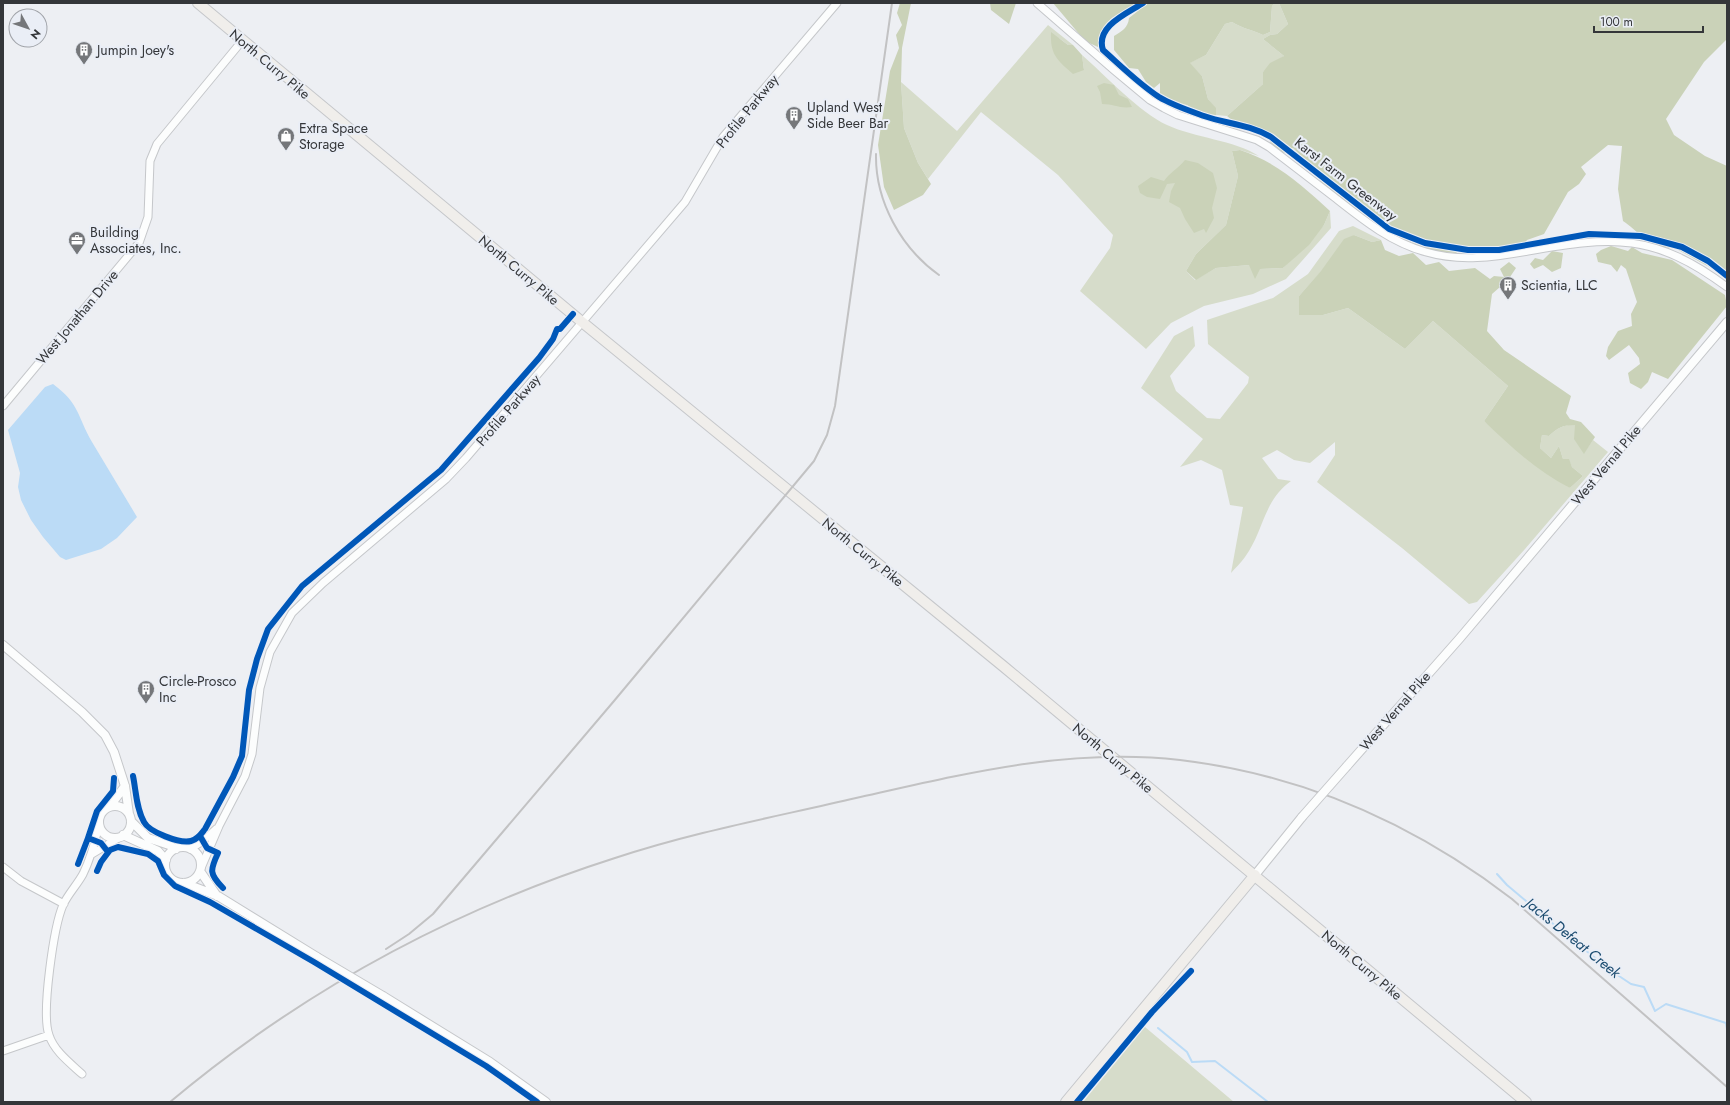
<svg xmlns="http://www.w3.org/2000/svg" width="1730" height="1105" font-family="Jost,sans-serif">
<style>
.green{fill:#d6dcca}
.forest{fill:#cad2b8}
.water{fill:#bbdbf6}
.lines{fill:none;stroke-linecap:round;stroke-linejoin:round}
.stream{stroke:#bbdbf6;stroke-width:2}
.minor-casing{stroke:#c5c7ca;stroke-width:9}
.tertiary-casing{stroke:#c5c7ca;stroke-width:10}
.secondary-casing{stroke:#c5c7ca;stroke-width:12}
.minor{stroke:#fcfdfd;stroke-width:7}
.tertiary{stroke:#fcfdfd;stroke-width:8}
.secondary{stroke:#f0eeeb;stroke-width:10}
.rail{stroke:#c2c2c3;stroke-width:2}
.tertiary-bridge-casing{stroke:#c5c7ca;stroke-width:10;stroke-linecap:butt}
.tertiary-bridge{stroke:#fcfdfd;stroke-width:8}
.cycleway-casing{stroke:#eaeef6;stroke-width:8}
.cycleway{stroke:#0057b8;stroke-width:6}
.labels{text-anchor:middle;stroke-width:4;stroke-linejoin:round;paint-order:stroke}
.poi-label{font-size:14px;fill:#343639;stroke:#eaeef6;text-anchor:start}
.street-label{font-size:14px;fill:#343639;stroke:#eaeef6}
.water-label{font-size:15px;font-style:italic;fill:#1a4b6f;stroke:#eaeef6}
</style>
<rect width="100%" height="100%" fill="#edeff3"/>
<path class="green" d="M 1275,3 L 1279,3 L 1288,24 L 1277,34 L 1270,35 L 1263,39 L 1284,56 L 1263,72 L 1263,84 L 1227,116 L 1216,115 L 1215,108 L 1208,99 L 1202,76 L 1189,63 L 1206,55 L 1225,24 L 1232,22 C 1241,28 1253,30 1263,35 L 1270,32 L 1272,6 Z
M 1048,25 L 1073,45 L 1068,45 L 1059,38 L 1084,70 L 1082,55 C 1105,75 1140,113 1167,125 C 1195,138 1234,140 1259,156 L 1240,150 L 1232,151 L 1238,176 L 1226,225 L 1196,254 L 1186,271 L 1195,280 L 1216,268 L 1249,265 L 1260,269 L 1283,268 L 1324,225 L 1330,211 L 1331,228 L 1286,279 L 1253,294 L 1204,306 L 1171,323 L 1146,349 L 1080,291 L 1110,248 L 1113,235 L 1058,175 L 981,112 L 928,179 L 918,163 L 904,128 L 901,82 L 957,131 Z
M 1353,226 L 1381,240 L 1372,242 L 1354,235 L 1299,296 L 1323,315 L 1348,308 L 1405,349 L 1433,321 L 1508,386 L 1484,421 L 1570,488 L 1583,476 L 1572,467 L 1568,459 L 1563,459 L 1559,446 L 1551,458 L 1540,448 L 1542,435 L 1549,436 C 1557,428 1563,425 1575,424 L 1584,453 L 1593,440 L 1608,452 L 1525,549 L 1477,602 L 1469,604 L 1402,548 L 1317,482 L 1335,455 L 1335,442 L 1310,463 L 1294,460 L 1277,450 L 1262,458 L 1278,479 L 1291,481 C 1263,501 1264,531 1245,557 C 1241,563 1235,568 1231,573 L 1243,507 L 1230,505 L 1222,470 L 1201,460 L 1180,467 L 1203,439 L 1141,388 L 1174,336 L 1193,326 L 1195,346 L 1170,376 L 1176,391 L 1207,418 L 1220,419 L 1248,383 L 1249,377 L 1208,344 L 1207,320 L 1273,298 L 1308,274 L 1339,231 Z
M 1145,1027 L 1234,1102 L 1083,1102 Z"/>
<path class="forest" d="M 900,3 L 911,3 L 902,48 L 901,82 L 904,128 L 918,163 L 931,184 L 923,195 L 894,210 L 884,187 L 878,145 L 890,71 L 899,48 L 896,35 L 902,25 L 897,13 Z
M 990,3 L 1016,3 L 1009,24 L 991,10 Z
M 1053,3 L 1134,3 L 1133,6 C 1109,19 1104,19 1098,47 L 1085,41 Z
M 1148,3 L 1275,3 L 1272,6 L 1270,32 L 1263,35 C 1253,30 1241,28 1232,22 L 1225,24 L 1206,55 L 1190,63 L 1202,76 L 1208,99 L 1216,108 L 1216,115 L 1203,115 L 1187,105 L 1160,100 L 1160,83 L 1154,88 L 1146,82 L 1138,69 L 1129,68 L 1114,50 L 1114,36 C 1122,31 1128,28 1129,18 Z
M 1279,3 L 1727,3 L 1727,39 L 1704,62 L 1666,119 L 1674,135 L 1705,156 L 1727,166 L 1727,277 L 1673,247 C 1653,251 1638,231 1623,221 L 1618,189 L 1622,146 L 1608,145 L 1581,167 L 1586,174 L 1579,184 L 1568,192 L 1544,234 L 1527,240 L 1521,250 L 1513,244 L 1497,254 L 1480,256 L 1463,247 L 1456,253 L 1439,252 L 1422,248 L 1411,242 L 1403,241 L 1377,224 L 1370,223 L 1322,192 L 1318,171 L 1307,169 L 1297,160 L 1299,154 L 1293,148 L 1284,153 L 1272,146 L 1265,131 L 1233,121 L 1227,116 L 1263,84 L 1263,72 L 1270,63 L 1284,56 L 1263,39 L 1270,35 L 1277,34 L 1288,24 Z
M 1051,32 L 1068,45 L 1073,45 L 1082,55 L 1084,70 L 1073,74 C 1057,60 1050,55 1051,32 Z
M 1104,83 L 1114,85 L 1119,95 L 1128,99 L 1132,107 C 1120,109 1114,104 1102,104 L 1100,92 L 1097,86 Z
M 1240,150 C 1275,161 1303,186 1330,211 L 1324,225 L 1309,245 L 1283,268 L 1260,269 L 1255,279 L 1249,265 L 1216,268 L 1196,280 L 1186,271 L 1196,254 L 1226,225 L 1238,176 L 1232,151 Z
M 1185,160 L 1198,163 L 1213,173 L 1217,188 L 1212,208 L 1214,218 L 1206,233 L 1204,229 L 1194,233 L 1185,219 L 1180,208 L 1169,202 L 1171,191 L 1175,183 L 1167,184 L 1160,199 L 1147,197 L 1140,193 L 1138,186 L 1151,177 L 1164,181 C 1169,173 1179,168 1185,160 Z
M 1354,235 L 1372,242 L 1381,240 L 1385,250 L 1399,256 L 1413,253 L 1426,265 L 1439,262 L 1449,271 L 1475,268 L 1490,279 L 1494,276 L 1504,277 L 1500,269 L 1509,262 L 1516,268 L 1508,280 L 1492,294 L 1487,331 L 1504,350 L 1571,396 L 1566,413 L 1570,419 L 1581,422 L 1595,437 L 1584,454 L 1574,439 L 1575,425 C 1563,425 1557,428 1549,436 L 1542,435 L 1540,448 L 1551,458 L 1559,446 L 1563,459 L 1569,459 L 1572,467 L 1583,476 L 1570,488 C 1537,471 1511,447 1484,421 L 1508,386 L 1433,321 L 1405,349 L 1348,308 L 1323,315 L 1299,315 L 1299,296 L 1321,271 L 1344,239 Z
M 1611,246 L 1628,251 L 1632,247 L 1642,253 L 1672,260 L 1725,295 L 1727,306 L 1668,379 L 1652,372 L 1648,382 L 1641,389 L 1630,383 L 1628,373 L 1640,364 L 1639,358 L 1629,345 L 1609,360 L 1606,356 L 1608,347 L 1618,331 L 1632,326 L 1631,314 L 1637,302 L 1626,269 L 1621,265 L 1617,272 L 1611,265 L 1598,262 L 1596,254 L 1601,250 Z
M 1552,251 L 1563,253 L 1561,268 L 1552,272 L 1543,265 L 1534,269 L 1530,264 L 1535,258 L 1543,260 Z"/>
<path class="water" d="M 53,384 C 80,404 77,416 92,442 C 107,467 122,492 137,517 L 117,538 L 101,549 L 66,560 L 60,557 L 43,537 L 31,520 L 21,500 L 18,487 L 20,473 L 8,430 L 45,387 Z"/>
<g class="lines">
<path class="stream" d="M 1497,874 L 1507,885 L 1576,943 L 1616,974 L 1631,984 L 1644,987 L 1655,1011 L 1666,1004 L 1726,1023 L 1727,1029
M 1158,1028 L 1187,1052 L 1192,1062 L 1215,1061 L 1268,1102"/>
<g class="minor-casing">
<path id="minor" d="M 1037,3 L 1114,70 L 1150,100 L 1164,108 L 1178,115 L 1257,140 L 1269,147 C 1291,164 1312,180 1334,197 C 1362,219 1390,242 1426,252 C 1460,262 1494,257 1528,251 C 1613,236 1654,233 1727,287
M 3,406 L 139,243 L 148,217 L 150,161 L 157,144 L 242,41
M 190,849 L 203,841 L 216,829
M 92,854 L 120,837
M 3,867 L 21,881 L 64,904
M 201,868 L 219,826 L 245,776 L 252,754 L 260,688 L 270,652 L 292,613 L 323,583 L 446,479 L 466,458 L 685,202 L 723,137 L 837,3
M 3,1051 L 49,1035
M 82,1074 C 70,1063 54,1051 49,1035 C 41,1013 54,926 63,905 C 68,894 77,885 83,874 C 91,858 95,842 99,825"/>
</g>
<g class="tertiary-casing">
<path id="tertiary" d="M 3,645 L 82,712 L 105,735 L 114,752 L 125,786 L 129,814
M 1347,766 L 1460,638 L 1727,322
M 110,806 L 125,786
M99 822a16 16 0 1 1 32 0a16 16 0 1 1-32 0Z
M 131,821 L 148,838 L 169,845 L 176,849
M 123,835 L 158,851 L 166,860
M165 865a18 18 0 1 1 36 0a18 18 0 1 1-36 0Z
M 200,871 L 217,896
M 1255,875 L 1302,817
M 184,883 L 218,896 L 317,957
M 383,996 L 490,1062 L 546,1102"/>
</g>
<g class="secondary-casing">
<path id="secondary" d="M 198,3 L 582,322 L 1003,666 L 1526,1102
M 1066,1102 L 1255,875"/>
</g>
<use href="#minor" class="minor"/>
<use href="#tertiary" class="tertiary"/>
<use href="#secondary" class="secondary"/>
<path class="rail" d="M 876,154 C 875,201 901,248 939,275
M 386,949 L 409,934 L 433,914 L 614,701 L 814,461 L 827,435 L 835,406 L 892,3
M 170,1102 C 301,992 452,910 615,858 C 693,832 775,817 856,798 C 963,774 1069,747 1180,760 C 1305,775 1413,823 1512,899 L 1727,1087"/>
<g class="tertiary-bridge-casing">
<path id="tertiary-bridge" d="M 1302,817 L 1347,766
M 317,957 L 383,996"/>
</g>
<use href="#tertiary-bridge" class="tertiary-bridge"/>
<g class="cycleway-casing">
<path id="cycleway" d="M 1143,3 C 1128,13 1095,26 1103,50 C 1121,66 1139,84 1159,97 C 1172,105 1190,111 1204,116 C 1227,124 1248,124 1271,137 L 1389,229 L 1425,243 L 1468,250 L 1499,250 L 1589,234 L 1641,236 L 1682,247 L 1708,261 L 1727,276
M 133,776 C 136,790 136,808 144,822 C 149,832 180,844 191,841 C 198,839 201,834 205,829 L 233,777 L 242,756 L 249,690 L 257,659 L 268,629 L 302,586 L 441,470 L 539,358 L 553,339 L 557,329 L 560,329 L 573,314
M 200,836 L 207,848 L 218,853 C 210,870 209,874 223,888
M 88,838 L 97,811 L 113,791 L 114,778
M 78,864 L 88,838 L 101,843 L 108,852
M 97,871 L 101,862 L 110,850 L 118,847 L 148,854 L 158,861 L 164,875 L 175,886 L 210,902 L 314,962 L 486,1066 L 537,1102
M 1077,1102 L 1152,1012 L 1191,971"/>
</g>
<use href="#cycleway" class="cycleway"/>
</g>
<defs>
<g id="building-pin" transform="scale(0.9)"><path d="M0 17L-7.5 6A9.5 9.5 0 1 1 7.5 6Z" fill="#75777a" stroke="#eaeef6"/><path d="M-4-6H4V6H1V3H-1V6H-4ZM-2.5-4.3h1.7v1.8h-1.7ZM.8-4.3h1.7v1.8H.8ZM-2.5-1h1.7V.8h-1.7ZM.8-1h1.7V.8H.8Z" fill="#fff"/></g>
<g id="shop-pin" transform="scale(0.9)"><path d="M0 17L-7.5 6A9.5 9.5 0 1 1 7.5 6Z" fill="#75777a" stroke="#eaeef6"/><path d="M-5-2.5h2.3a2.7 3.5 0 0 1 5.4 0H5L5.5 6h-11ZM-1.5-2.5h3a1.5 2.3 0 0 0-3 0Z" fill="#fff"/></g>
<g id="office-pin" transform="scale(0.9)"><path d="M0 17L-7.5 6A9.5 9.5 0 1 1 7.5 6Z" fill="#75777a" stroke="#eaeef6"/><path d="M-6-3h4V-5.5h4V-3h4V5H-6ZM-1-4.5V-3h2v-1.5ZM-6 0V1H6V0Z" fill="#fff"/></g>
</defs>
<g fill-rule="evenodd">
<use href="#building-pin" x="84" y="50"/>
<use href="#building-pin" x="794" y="115"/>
<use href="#shop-pin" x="286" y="136"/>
<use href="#office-pin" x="77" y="240"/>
<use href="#building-pin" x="1508" y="285"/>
<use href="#building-pin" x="146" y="689"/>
</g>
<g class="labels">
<g class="poi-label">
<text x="97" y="55">Jumpin Joey's</text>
<text x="807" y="112">Upland West<tspan x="807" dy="16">Side Beer Bar</tspan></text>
<text x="299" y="133">Extra Space<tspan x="299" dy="16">Storage</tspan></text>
<text x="90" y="237">Building<tspan x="90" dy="16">Associates, Inc.</tspan></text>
<text x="1521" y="290">Scientia, LLC</text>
<text x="159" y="686">Circle-Prosco<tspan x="159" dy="16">Inc</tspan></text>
</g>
<g class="street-label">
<text transform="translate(270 64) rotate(40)" y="5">North Curry Pike</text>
<text transform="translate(747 111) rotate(-51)" y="5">Profile Parkway</text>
<text transform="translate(1346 179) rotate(38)" y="5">Karst Farm Greenway</text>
<text transform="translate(519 270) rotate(40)" y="5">North Curry Pike</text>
<text transform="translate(77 317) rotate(-50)" y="5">West Jonathan Drive</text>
<text transform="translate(508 410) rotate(-49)" y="5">Profile Parkway</text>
<text transform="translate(1606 465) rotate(-50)" y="5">West Vernal Pike</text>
<text transform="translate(863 552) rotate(39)" y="5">North Curry Pike</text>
<text transform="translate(1395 711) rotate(-49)" y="5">West Vernal Pike</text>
<text transform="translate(1113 758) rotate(40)" y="5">North Curry Pike</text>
<text transform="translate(1362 965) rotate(40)" y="5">North Curry Pike</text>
</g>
<g class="water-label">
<text transform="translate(1573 938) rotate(39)" y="5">Jacks Defeat Creek</text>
</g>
</g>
<rect width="1730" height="1105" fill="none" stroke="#343639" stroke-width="8"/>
<g transform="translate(28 28) rotate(130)"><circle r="19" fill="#eaeef6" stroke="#a1a4aa"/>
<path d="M0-3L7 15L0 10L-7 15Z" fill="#75777a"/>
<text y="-6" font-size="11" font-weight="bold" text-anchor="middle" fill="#343639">N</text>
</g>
<path d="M1594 26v6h109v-6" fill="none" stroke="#343639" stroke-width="2"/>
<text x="1600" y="26" font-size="12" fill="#343639" stroke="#eaeef6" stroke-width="3" paint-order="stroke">100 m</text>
</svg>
